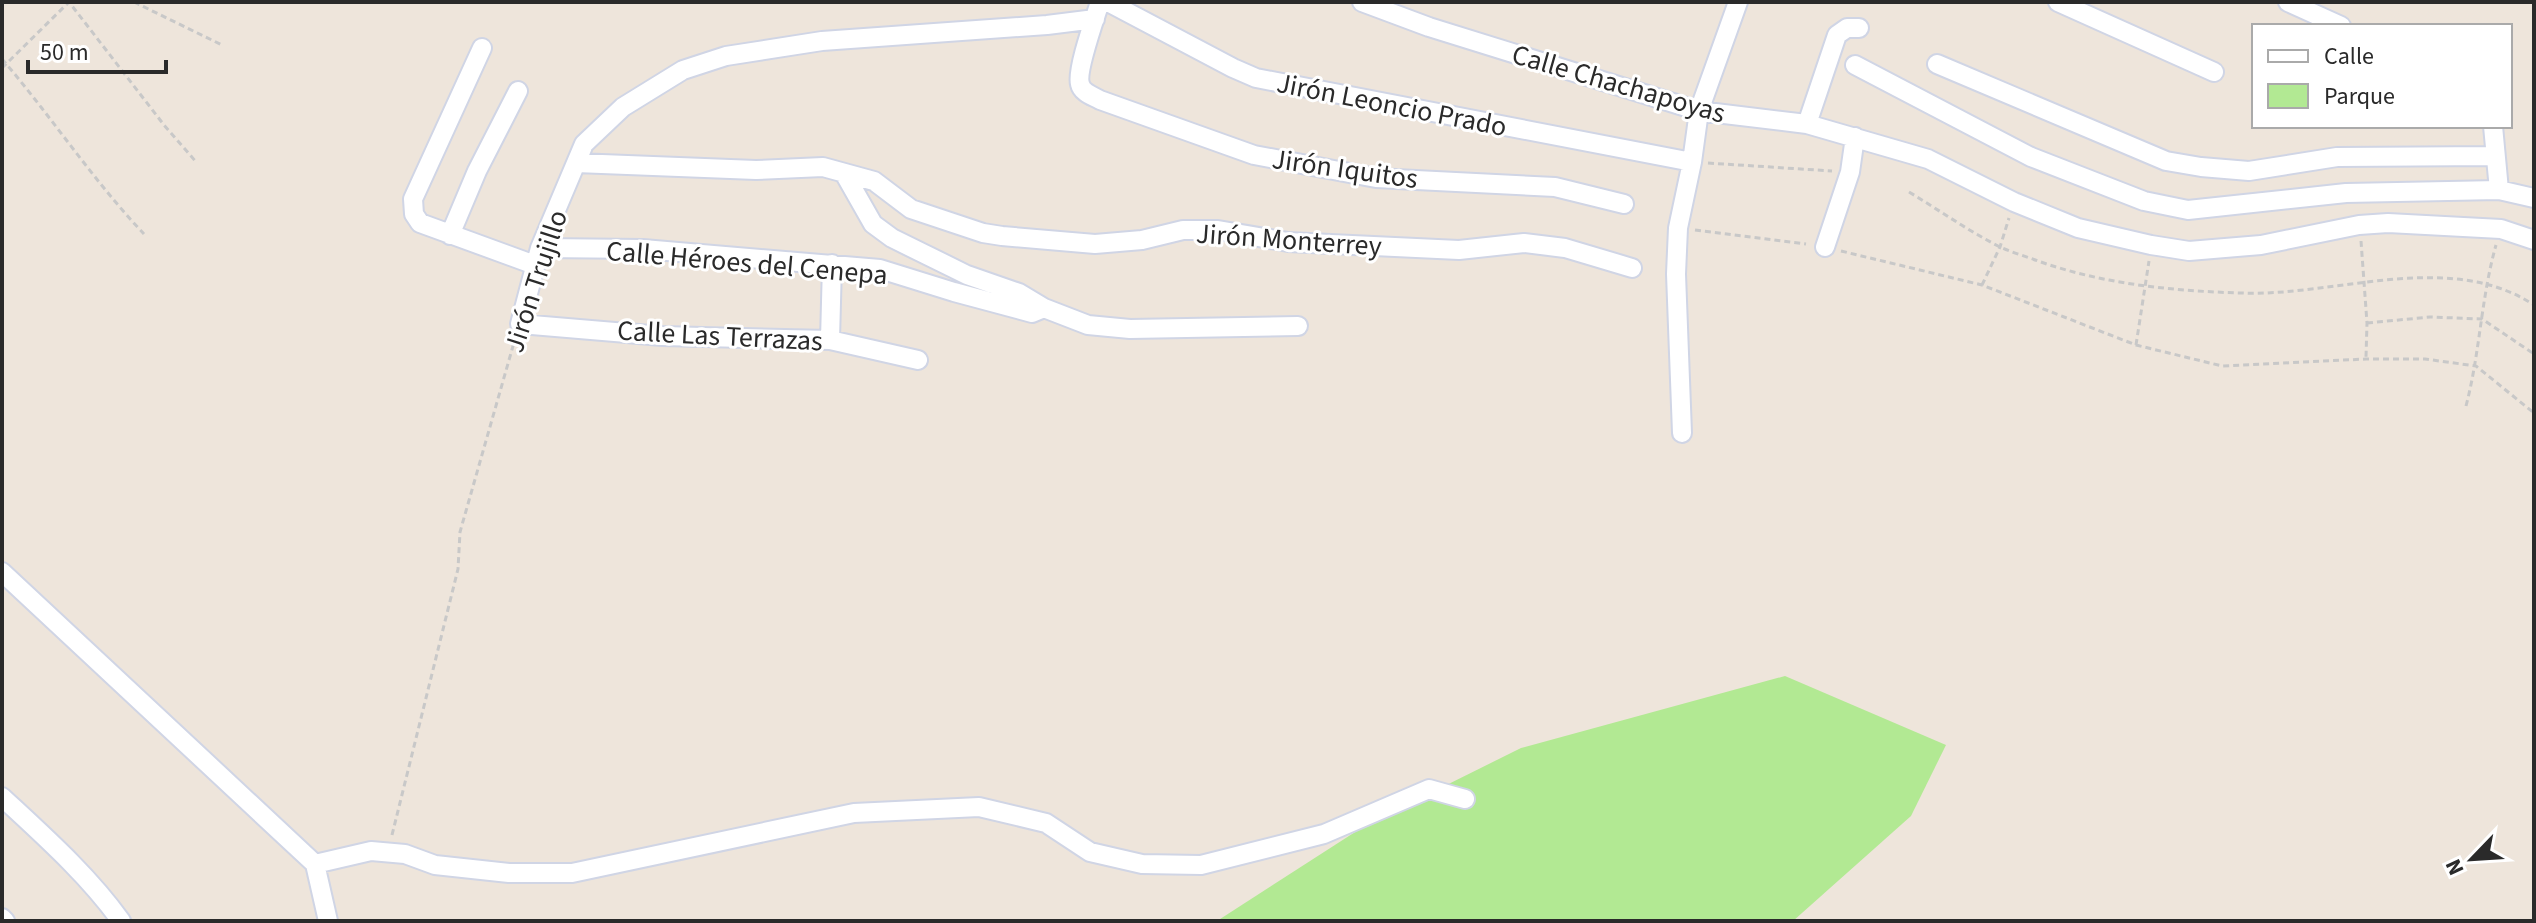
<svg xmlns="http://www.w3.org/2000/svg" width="2536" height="923" font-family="'Source Sans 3',sans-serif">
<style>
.green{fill:#b2e993}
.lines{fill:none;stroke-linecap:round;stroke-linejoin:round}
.minor-casing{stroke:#d0d5e5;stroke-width:22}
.path{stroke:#c8c8c8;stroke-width:3;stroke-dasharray:6 4;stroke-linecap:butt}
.minor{stroke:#fff;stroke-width:18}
.labels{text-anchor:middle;stroke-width:6;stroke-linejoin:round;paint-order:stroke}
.street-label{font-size:28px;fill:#2a2a2a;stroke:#fff}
</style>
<rect width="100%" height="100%" fill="#eee5db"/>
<path class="green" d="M 1785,676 L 1946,745 L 1911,816 L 1793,921 L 1217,921 L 1366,825 L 1521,748 Z"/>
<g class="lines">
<g class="minor-casing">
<path id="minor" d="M 1100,2 C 1095,18 1076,71 1080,84 C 1082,93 1093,96 1100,100 L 1254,155 L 1376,178 L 1555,187 L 1624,204
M 1108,2 L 1233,68 L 1256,78 L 1692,162
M 1362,2 L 1429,27 L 1699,111 L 1807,124 L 1928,159 L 2014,202 L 2078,228 L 2151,245 L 2189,251 L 2261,245 L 2359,225 L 2388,223 L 2501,229 L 2534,240
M 2058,2 L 2214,72
M 2288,2 L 2341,26
M 482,48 L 413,199 L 414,214 L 420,223 L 535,265
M 1937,64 L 2166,161 L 2201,167 L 2249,171 L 2337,157 L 2494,156
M 1855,65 L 2031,157 L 2144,201 L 2188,210 L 2346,193 L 2499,190 L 2534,198
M 1807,124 L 1837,35 L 1847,28 L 1859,28
M 2493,126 L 2499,190
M 576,163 L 756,170 L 823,167 L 874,181 L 911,209 L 983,233 L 1002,236 L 1095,244 L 1142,240 L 1183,230 L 1218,230 L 1288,242 L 1459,250 L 1524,243 L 1565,248 L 1632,268
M 844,173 L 873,224 L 892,238 L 967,275 L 1019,293 L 1044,308 L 1088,325 L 1130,329 L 1298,326
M 450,235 L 477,171 L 518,91
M 1825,247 L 1850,172 L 1855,137
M 540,248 L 643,249 L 880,269 L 954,292 L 1032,313 L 1044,308
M 830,340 L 832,264
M 918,360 L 830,340 L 662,336 L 520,324 L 540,248 L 584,144 L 623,107 L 683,70 L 726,56 L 822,41 L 1047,25 L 1095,19
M 1682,433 L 1676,274 L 1678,228 L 1692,162 L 1699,111 L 1738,2
M 2,572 L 315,864 L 371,851 L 405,854 L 435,865 L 509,873 L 572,873 L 854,813 L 979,807 L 1046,823 L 1090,852 L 1142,864 L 1201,865 L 1324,834 L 1429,789 L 1465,799
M 2,797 C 44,836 88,875 121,921
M 315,864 L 328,921
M 2,918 L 5,921"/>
</g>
<path class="path" d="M 134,2 L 222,45
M 2,59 C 51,116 92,179 144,234
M 2,68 L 69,2 L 164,125 L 197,163
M 1708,163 L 1832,171
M 1909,192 C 1939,210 1967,230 1998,246 C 2010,252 2025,256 2038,261 C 2103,284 2172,291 2241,293 C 2335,297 2449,249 2534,305
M 1695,230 L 1806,244
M 2361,241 L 2367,323 L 2366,357
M 1841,251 L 1982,285 L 2136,345 L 2222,366 L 2366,359 L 2425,359 L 2476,366 L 2534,413
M 1982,285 L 2000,247 L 2009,218
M 2367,323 L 2430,317 L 2482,319 L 2534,354
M 2136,345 L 2149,261
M 2466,406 C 2480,353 2481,298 2496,245
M 392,835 L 458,569 L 460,532 L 515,339"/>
<use href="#minor" class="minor"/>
</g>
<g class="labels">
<g class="street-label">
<text transform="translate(1619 83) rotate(16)" y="10">Calle Chachapoyas</text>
<text transform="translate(1392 104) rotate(11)" y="10">Jirón Leoncio Prado</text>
<text transform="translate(1345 168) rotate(8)" y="10">Jirón Iquitos</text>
<text transform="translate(1289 239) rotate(4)" y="10">Jirón Monterrey</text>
<text transform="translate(747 262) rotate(5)" y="10">Calle Héroes del Cenepa</text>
<text transform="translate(535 281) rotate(-72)" y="10">Jirón Trujillo</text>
<text transform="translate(720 335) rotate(3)" y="10">Calle Las Terrazas</text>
</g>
</g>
<rect width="2536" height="923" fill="none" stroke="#2a2a2a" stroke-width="8"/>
<rect x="2252" y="24" width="260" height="104" fill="#ffffff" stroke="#aaaaaa" stroke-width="2"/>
<rect x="2268" y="50" width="40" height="12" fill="#ffffff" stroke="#aaaaaa" stroke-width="2"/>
<text x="2324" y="64" font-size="24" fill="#2a2a2a">Calle</text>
<rect x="2268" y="84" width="40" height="24" fill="#b2e993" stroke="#aaaaaa" stroke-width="2"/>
<text x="2324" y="104" font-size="24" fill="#2a2a2a">Parque</text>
<g transform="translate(2472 859) rotate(245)" stroke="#ffffff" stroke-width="6" paint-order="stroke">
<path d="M0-6L14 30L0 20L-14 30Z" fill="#2a2a2a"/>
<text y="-12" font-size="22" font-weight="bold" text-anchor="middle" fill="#2a2a2a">N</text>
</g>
<path d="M28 60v12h138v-12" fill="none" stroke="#2a2a2a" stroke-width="4"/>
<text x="40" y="60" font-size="24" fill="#2a2a2a" stroke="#ffffff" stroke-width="6" paint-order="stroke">50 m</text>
</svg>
